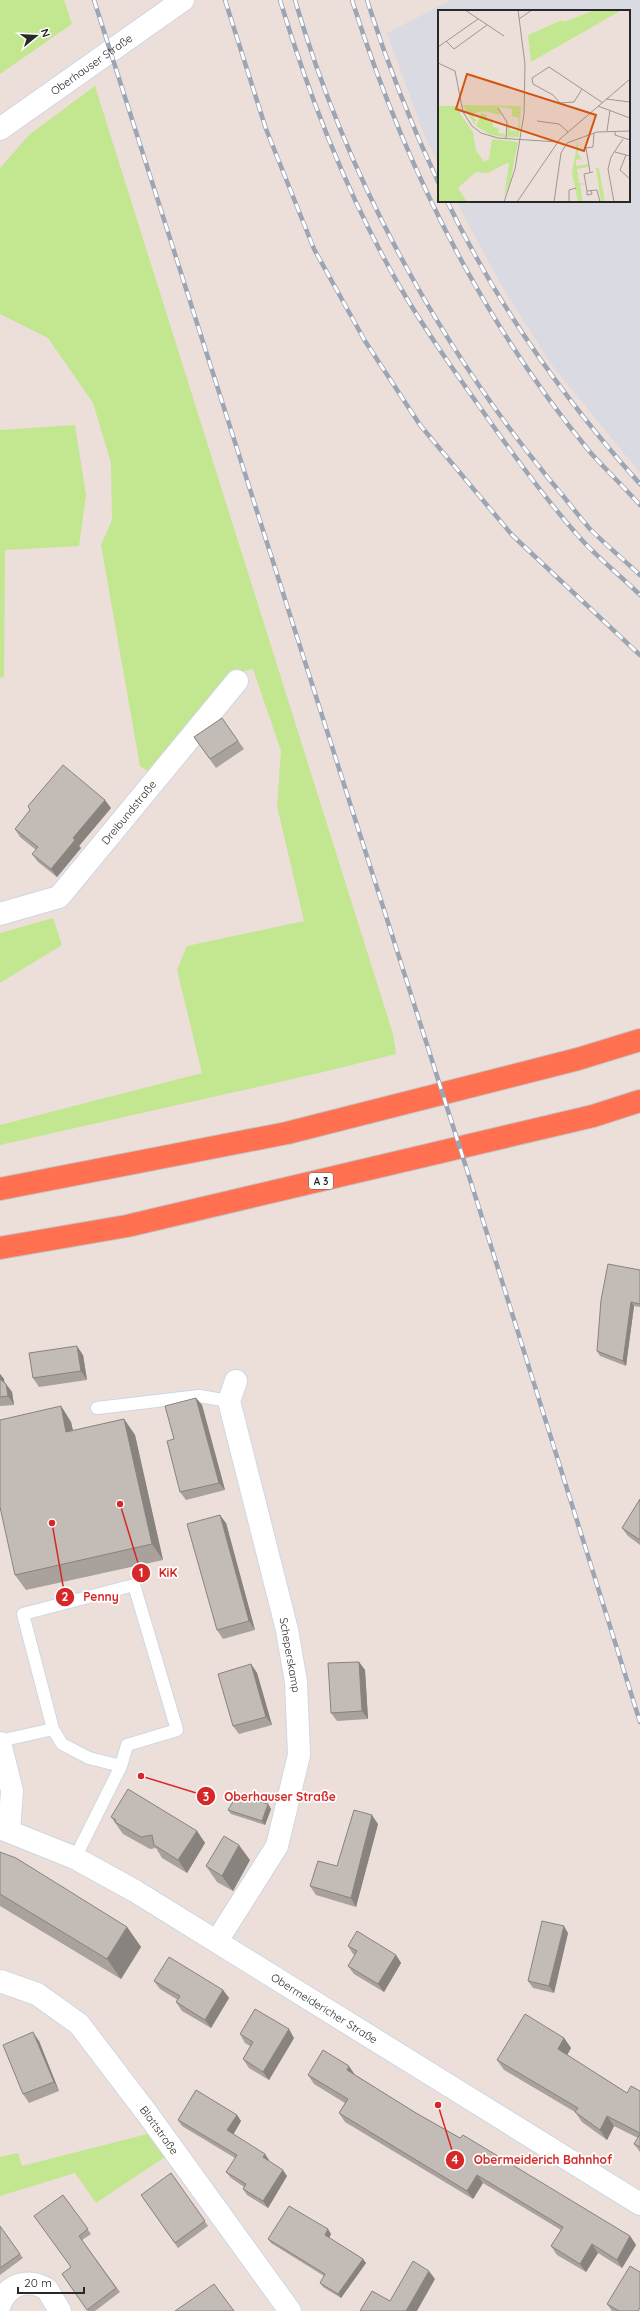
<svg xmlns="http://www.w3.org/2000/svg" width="640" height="2311" font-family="Quicksand,sans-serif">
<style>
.industrial{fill:#dadae3}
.green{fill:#c3e691}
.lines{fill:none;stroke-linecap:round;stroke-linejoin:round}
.lane-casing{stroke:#ced7e3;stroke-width:14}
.street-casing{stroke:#ced7e3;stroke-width:24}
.secondary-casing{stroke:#ced7e3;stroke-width:24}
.highway-casing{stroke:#c3c3c3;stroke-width:24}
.lane{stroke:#fff;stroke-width:12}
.street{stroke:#fff;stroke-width:22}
.secondary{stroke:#fff;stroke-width:22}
.highway{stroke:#ff7151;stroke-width:22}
.rail-casing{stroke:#9ca5b4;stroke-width:4.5}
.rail{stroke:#fff;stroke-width:3;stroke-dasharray:9;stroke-linecap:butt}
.wall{fill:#a8a19c}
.shaded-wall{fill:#88837f}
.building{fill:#c3bbb5;stroke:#88837f}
.labels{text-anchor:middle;stroke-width:3.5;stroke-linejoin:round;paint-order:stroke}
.shield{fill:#fff;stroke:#686868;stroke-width:1}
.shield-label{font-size:10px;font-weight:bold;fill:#282828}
.street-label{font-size:11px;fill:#282828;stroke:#fff}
.inset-road{fill:none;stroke:#9e9692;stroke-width:1}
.view{fill:#d5540f;fill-opacity:0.15;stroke:#d5540f;stroke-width:2}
.inset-edge{fill:none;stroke:#282828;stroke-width:2}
.leader{fill:none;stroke:#d62828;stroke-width:1.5}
.callout-dot{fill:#d62828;stroke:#fff;stroke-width:1.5}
.mark-label{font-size:12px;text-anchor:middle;font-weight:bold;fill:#fff}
.callout-label{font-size:12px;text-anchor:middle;font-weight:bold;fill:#d62828;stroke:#fff;stroke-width:3.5;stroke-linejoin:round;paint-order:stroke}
</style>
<rect width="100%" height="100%" fill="#ecdfd9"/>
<path class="industrial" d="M 451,0 L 640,0 L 640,473 L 551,364 L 501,285 L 456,201 L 629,201 L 629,11 L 439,11 L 439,165 L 423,132 L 387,33 Z"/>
<path class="green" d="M 0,0 L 64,0 L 72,24 L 0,74 Z
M 95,86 L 393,1034 L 396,1054 L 319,1073 L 0,1145 L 0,1125 L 202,1073 L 177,970 L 187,946 L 304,921 L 277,806 L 281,751 L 253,669 L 231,674 L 148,771 L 140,766 L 101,545 L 112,520 L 111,463 L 93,403 L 48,338 L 0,314 L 0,168 L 30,134 Z
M 75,425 L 86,495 L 79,546 L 5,550 L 4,677 L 0,678 L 0,430 Z
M 53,918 L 62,945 L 0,983 L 0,933 Z
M 159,2131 L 174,2151 L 96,2203 L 75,2173 L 0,2196 L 0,2157 L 18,2153 L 22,2166 Z"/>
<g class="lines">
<g class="lane-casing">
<path id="lane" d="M 97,1408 L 199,1396 L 229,1401
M 53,1729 L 23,1614 L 134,1585 L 177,1730 L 127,1745 L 121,1766 L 75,1858
M 0,1741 L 53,1729 L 62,1744 L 89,1758 L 121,1766"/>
</g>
<g class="street-casing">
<g id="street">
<path id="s1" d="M 0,914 L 59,897 L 237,681"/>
<path d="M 217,1941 L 277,1846 L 299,1755 L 296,1682 L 287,1630 L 229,1401 L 236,1381"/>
<path id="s2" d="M 0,1981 L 37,1994 L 79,2024 L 149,2116 L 290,2311"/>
<path d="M 0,2305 C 7,2284 28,2278 47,2289 L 60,2311"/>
</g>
</g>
<g class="secondary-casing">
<g id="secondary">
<path id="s3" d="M 0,129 L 183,0"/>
<path d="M 0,1743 L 12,1791 L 9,1831"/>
<path id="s4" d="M 0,1828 L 75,1858 L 135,1891 L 640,2204"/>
</g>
</g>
<g class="highway-casing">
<path id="highway" d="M 0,1189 L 287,1133 L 578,1059 L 640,1040
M 0,1248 L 127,1226 L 593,1116 L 640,1101"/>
</g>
<use href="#lane" class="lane"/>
<use href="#street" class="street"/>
<use href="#secondary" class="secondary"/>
<use href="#highway" class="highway"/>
<g class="rail-casing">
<path id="rail" d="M 94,0 L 480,1211 L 640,1722
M 225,0 L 266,129 L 314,249 L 365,341 L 420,425 L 512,535 L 640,655
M 280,0 C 310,99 348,197 400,287 C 425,330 455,372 484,413 C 514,456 546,500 581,539 C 599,559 621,576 640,595
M 295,0 C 346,174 434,338 549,479 C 563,495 576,513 590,529 C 606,545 624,560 640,575
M 352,0 C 404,164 480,319 590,452 C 606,470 624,487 640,505
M 367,0 C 387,63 411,124 439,184
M 447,201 C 497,305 563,398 640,484"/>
</g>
<use href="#rail" class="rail"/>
</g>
<path class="wall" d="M 222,718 L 244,749 L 216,768 L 194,737 Z
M 111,808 L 79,846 L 81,848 L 57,877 L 38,862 L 32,854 L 36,850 L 20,837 L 15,829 Z
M 640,1270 L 640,1307 L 634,1306 L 626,1366 L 600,1356 L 597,1351 Z
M 83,1355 L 87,1380 L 39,1387 L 33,1378 Z
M 0,1374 L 4,1379 L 4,1382 L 12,1392 L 14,1405 L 0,1406 Z
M 196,1398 L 202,1405 L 225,1490 L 186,1500 L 180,1492 L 174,1439 Z
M 61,1406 L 71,1422 L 73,1431 L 124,1419 L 135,1435 L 163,1560 L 26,1590 L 15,1575 Z
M 640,1499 L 640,1545 L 628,1536 L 622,1528 Z
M 226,1523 L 255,1630 L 223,1639 L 217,1630 Z
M 359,1662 L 365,1670 L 368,1719 L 337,1721 L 331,1713 Z
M 251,1664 L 257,1673 L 272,1725 L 239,1734 L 233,1726 Z
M 268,1804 L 271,1809 L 265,1825 L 231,1814 L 228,1810 Z
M 111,1817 L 197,1831 L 205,1843 L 187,1873 L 162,1858 L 156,1848 L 150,1849 L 123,1834 Z
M 378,1824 L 356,1907 L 316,1895 L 310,1886 L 337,1866 Z
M 0,1852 L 127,1927 L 141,1947 L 121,1979 L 0,1906 Z
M 250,1860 L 233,1891 L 217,1882 L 206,1866 Z
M 568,1933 L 554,1993 L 533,1988 L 528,1981 Z
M 348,1946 L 396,1955 L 401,1963 L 384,1992 L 354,1974 L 348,1966 L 355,1955 L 353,1954 Z
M 154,1981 L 223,1990 L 229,1998 L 211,2028 L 182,2011 L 176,2002 L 178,2000 L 160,1989 Z
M 240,2034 L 294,2038 L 269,2080 L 249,2068 L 243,2059 L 250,2046 L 245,2043 Z
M 564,2038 L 571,2048 L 567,2055 L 627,2093 L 640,2091 L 640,2152 L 634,2144 L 638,2138 L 614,2126 L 607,2140 L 582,2122 L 575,2112 L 504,2070 L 497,2060 Z
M 39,2041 L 59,2091 L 29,2103 L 23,2094 Z
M 308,2075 L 355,2075 L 416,2113 L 460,2138 L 630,2236 L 636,2245 L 622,2268 L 598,2253 L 586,2272 L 557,2255 L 551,2246 L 561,2230 L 483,2183 L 473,2199 L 345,2122 L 339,2113 L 345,2103 L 314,2084 Z
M 237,2115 L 241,2121 L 233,2134 L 269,2160 L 269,2161 L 287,2176 L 268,2208 L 247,2195 L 243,2189 L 244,2187 L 231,2178 L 226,2172 L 235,2158 L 182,2126 L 178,2120 Z
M 171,2173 L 208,2226 L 178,2248 L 141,2195 Z
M 63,2195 L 91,2234 L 82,2240 L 120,2292 L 95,2311 L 88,2311 L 62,2274 L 71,2267 Z
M 0,2226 L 23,2258 L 0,2275 Z
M 331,2234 L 329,2238 L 363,2259 L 366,2263 L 341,2298 L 323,2287 L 320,2283 L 324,2276 L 271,2243 L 268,2239 Z
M 607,2304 L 640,2311 L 612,2311 Z"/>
<path class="shaded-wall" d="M 105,800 L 111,808 L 79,846 L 81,848 L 57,877 L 51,869 L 73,838 Z
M 631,1302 L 634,1306 L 626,1366 L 623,1361 Z
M 77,1346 L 83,1355 L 87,1380 L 81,1371 Z
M 0,1374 L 4,1379 L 5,1387 L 0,1380 Z
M 6,1384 L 12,1392 L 14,1405 L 8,1396 Z
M 196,1398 L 202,1405 L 225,1490 L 219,1483 Z
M 61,1406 L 71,1422 L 77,1448 L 66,1432 Z
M 124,1419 L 135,1435 L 163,1560 L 152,1544 Z
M 220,1515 L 226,1523 L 255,1630 L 249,1621 Z
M 359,1662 L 365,1670 L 368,1719 L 362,1711 Z
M 251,1664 L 257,1673 L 272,1725 L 266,1717 Z
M 268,1804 L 271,1809 L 265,1825 L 262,1821 Z
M 372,1815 L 378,1824 L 356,1907 L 351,1898 Z
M 197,1831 L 205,1843 L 187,1873 L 178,1860 Z
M 239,1845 L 250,1860 L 233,1891 L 222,1876 Z
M 564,1926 L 568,1933 L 554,1993 L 549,1986 Z
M 127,1927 L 141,1947 L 121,1979 L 107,1959 Z
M 396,1955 L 401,1963 L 384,1992 L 378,1984 Z
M 223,1990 L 229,1998 L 211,2028 L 205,2020 Z
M 289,2029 L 294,2038 L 269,2080 L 263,2072 Z
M 33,2032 L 39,2041 L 59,2091 L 54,2082 Z
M 564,2038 L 571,2048 L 565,2059 L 558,2049 Z
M 349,2066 L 355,2075 L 347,2070 Z
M 237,2115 L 241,2121 L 232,2137 L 227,2130 Z
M 607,2116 L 614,2126 L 607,2140 L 600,2130 Z
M 265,2154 L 269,2160 L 267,2164 L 263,2157 Z
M 283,2170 L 287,2176 L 268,2208 L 263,2201 Z
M 477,2175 L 483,2183 L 473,2199 L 467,2191 Z
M 328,2229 L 331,2234 L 328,2240 L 325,2235 Z
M 630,2236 L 636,2245 L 622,2268 L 617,2260 Z
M 592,2244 L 598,2253 L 586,2272 L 580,2264 Z
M 363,2259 L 366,2263 L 341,2298 L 338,2294 Z
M 429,2271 L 435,2279 L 417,2311 L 406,2311 Z"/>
<path class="building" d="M 222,718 L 238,741 L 210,759 L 194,737 Z
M 63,765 L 105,800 L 73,838 L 75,840 L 51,869 L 32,854 L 38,847 L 15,829 L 30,810 L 28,806 Z
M 608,1264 L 640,1270 L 640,1304 L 631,1302 L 623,1361 L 597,1351 L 601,1300 Z
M 77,1346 L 81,1371 L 33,1378 L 29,1353 Z
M 0,1379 L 6,1384 L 8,1396 L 0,1397 Z
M 196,1398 L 219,1483 L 180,1492 L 167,1441 L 174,1439 L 165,1406 Z
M 61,1406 L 66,1432 L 124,1419 L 152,1544 L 15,1575 L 0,1507 L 0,1420 Z
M 640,1499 L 640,1540 L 622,1528 Z
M 220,1515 L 249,1621 L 217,1630 L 187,1524 Z
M 359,1662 L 362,1711 L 331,1713 L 328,1663 Z
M 251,1664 L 266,1717 L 233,1726 L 218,1674 Z
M 128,1789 L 197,1831 L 178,1860 L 154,1845 L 152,1835 L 141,1837 L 115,1822 L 116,1820 L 111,1817 Z
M 237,1795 L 268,1804 L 262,1821 L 228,1810 Z
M 354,1810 L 372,1815 L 351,1898 L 310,1886 L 318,1861 L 337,1866 Z
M 224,1836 L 239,1845 L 222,1876 L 206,1866 Z
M 0,1852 L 16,1858 L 127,1927 L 107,1959 L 0,1894 Z
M 542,1921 L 564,1926 L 549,1986 L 528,1981 Z
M 357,1931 L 396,1955 L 378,1984 L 348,1966 L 357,1951 L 348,1946 Z
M 169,1957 L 223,1990 L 205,2020 L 176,2002 L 180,1996 L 154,1981 Z
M 255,2009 L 289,2029 L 263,2072 L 243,2059 L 253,2042 L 240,2034 Z
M 525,2014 L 564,2038 L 558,2049 L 627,2093 L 631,2086 L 640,2091 L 640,2133 L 607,2116 L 600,2130 L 575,2112 L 578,2108 L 497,2060 Z
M 33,2032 L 54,2082 L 23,2094 L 3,2045 Z
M 323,2050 L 349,2066 L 347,2070 L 416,2113 L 460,2138 L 463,2135 L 630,2236 L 617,2260 L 592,2244 L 580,2264 L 551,2246 L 563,2227 L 477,2175 L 467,2191 L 339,2113 L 348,2099 L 308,2075 Z
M 196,2090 L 237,2115 L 227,2130 L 265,2154 L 263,2157 L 283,2170 L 263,2201 L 243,2189 L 246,2184 L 226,2172 L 237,2155 L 178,2120 Z
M 640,2134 L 640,2147 L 634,2144 Z
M 171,2173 L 205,2221 L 175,2243 L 141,2195 Z
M 63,2195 L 88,2229 L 79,2236 L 116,2288 L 87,2310 L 62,2274 L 71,2267 L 34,2216 Z
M 289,2206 L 328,2229 L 325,2235 L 363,2259 L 338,2294 L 320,2283 L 325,2274 L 268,2239 Z
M 0,2226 L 20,2254 L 0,2268 Z
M 413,2261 L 429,2271 L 406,2311 L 360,2311 L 372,2291 L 390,2301 Z
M 630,2266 L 640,2272 L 640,2308 L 638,2311 L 619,2311 L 607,2304 Z
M 214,2284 L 234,2311 L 175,2311 Z"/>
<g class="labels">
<rect class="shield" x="309" y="1173" width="24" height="16" rx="3"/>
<g class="shield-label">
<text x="321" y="1185">A 3</text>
</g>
<g class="street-label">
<text dy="4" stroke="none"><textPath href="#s3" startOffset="112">Oberhauser Straße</textPath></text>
<text dy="4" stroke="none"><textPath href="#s1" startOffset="171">Dreibundstraße</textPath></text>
<text transform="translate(290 1655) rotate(80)" y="4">Scheperskamp</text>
<text dy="4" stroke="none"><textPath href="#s4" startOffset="372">Obermeidericher Straße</textPath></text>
<text dy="4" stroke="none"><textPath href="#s2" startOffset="224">Blattstraße</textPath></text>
</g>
</g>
<g transform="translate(438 10)">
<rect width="192" height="192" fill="#ecdfd9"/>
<path d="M 157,0 L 184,0 L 93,52 L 90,25 L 124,10 L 126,12 ZM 24,95 L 83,96 L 81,127 L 69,127 L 70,113 L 73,121 L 80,121 L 81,108 L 74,106 L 74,99 L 60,97 L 63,105 L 45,101 L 37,103 L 35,108 L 38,109 L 37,115 ZM 0,96 L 20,96 L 23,105 L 35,122 L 38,140 L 46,152 L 51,149 L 54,129 L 80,132 L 72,173 L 66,187 L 71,154 L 69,153 L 50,163 L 38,162 L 20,178 L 29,192 L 0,192 ZM 43,103 L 49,105 L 48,109 L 55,111 L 55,117 L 61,118 L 60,123 L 67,124 L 67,127 L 53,125 L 38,116 ZM 140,128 L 140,144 L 144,149 L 138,150 L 138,156 L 150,154 L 150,157 L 139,159 L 141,173 L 147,174 L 142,175 L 145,192 L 140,192 L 134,163 ZM 158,158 L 161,158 L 167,192 L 163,192 Z" fill="#c3e691"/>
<path class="inset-road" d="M 27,0 L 66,26M 81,9 L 94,0M 8,31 L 16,39 L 49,15M 0,37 L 40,9M 0,53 L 17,61 L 25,102 L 34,116 L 43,123 L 60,128 L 120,132M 144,79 L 136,92 L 122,93 L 115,85 L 95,74 L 94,68 L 111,57 L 162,91 L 164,92M 168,89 L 192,92M 160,96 L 192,108M 60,98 L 69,112 L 68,129M 99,111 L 121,114 L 130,122M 169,121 L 172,100M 177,121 L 177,125 L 192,130M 148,138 L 152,162M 148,138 L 155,137 L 156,123M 177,142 L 192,146M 188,145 L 182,160 L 192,169M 155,162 L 146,164 L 149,181 L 159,180 L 162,192M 149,181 L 149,185 L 154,184 L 153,180M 66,192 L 77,159 L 86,104 L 87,54 L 80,0M 79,192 L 122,129 L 192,69M 116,192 L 123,143 L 129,133 L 159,122 L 192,121M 131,192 L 131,180 L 138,178M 176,192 L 170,159 L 173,147 L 185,129"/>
<path class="view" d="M 29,64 L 158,105 L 146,141 L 18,99 Z"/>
<rect width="192" height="192" class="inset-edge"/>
</g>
<path class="leader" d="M120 1504L141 1573M52 1523L65 1597M141 1776L206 1796M438 2105L455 2160"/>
<g class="callout-dot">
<circle cx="120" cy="1504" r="4"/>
<circle cx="52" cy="1523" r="4"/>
<circle cx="141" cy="1776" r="4"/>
<circle cx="438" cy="2105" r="4"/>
<circle cx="141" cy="1573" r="10"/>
<circle cx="65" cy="1597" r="10"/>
<circle cx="206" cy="1796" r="10"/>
<circle cx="455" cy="2160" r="10"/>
</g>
<g class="mark-label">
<text x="141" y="1577">1</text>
<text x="65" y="1601">2</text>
<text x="206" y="1801">3</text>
<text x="455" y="2164">4</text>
</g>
<g class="callout-label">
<text x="168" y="1577">KiK</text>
<text x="101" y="1601">Penny</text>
<text x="280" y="1801">Oberhauser Straße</text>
<text x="543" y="2164">Obermeiderich Bahnhof</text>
</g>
<g transform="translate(36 36) rotate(72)" stroke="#ffffff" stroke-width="3" paint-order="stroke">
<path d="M0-3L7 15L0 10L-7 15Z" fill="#282828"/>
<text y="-6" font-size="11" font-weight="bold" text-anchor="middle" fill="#282828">N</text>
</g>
<path d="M18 2287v6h66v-6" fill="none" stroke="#282828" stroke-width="2"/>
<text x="24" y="2287" font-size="12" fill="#282828" stroke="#ffffff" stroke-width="3" paint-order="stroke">20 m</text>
</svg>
